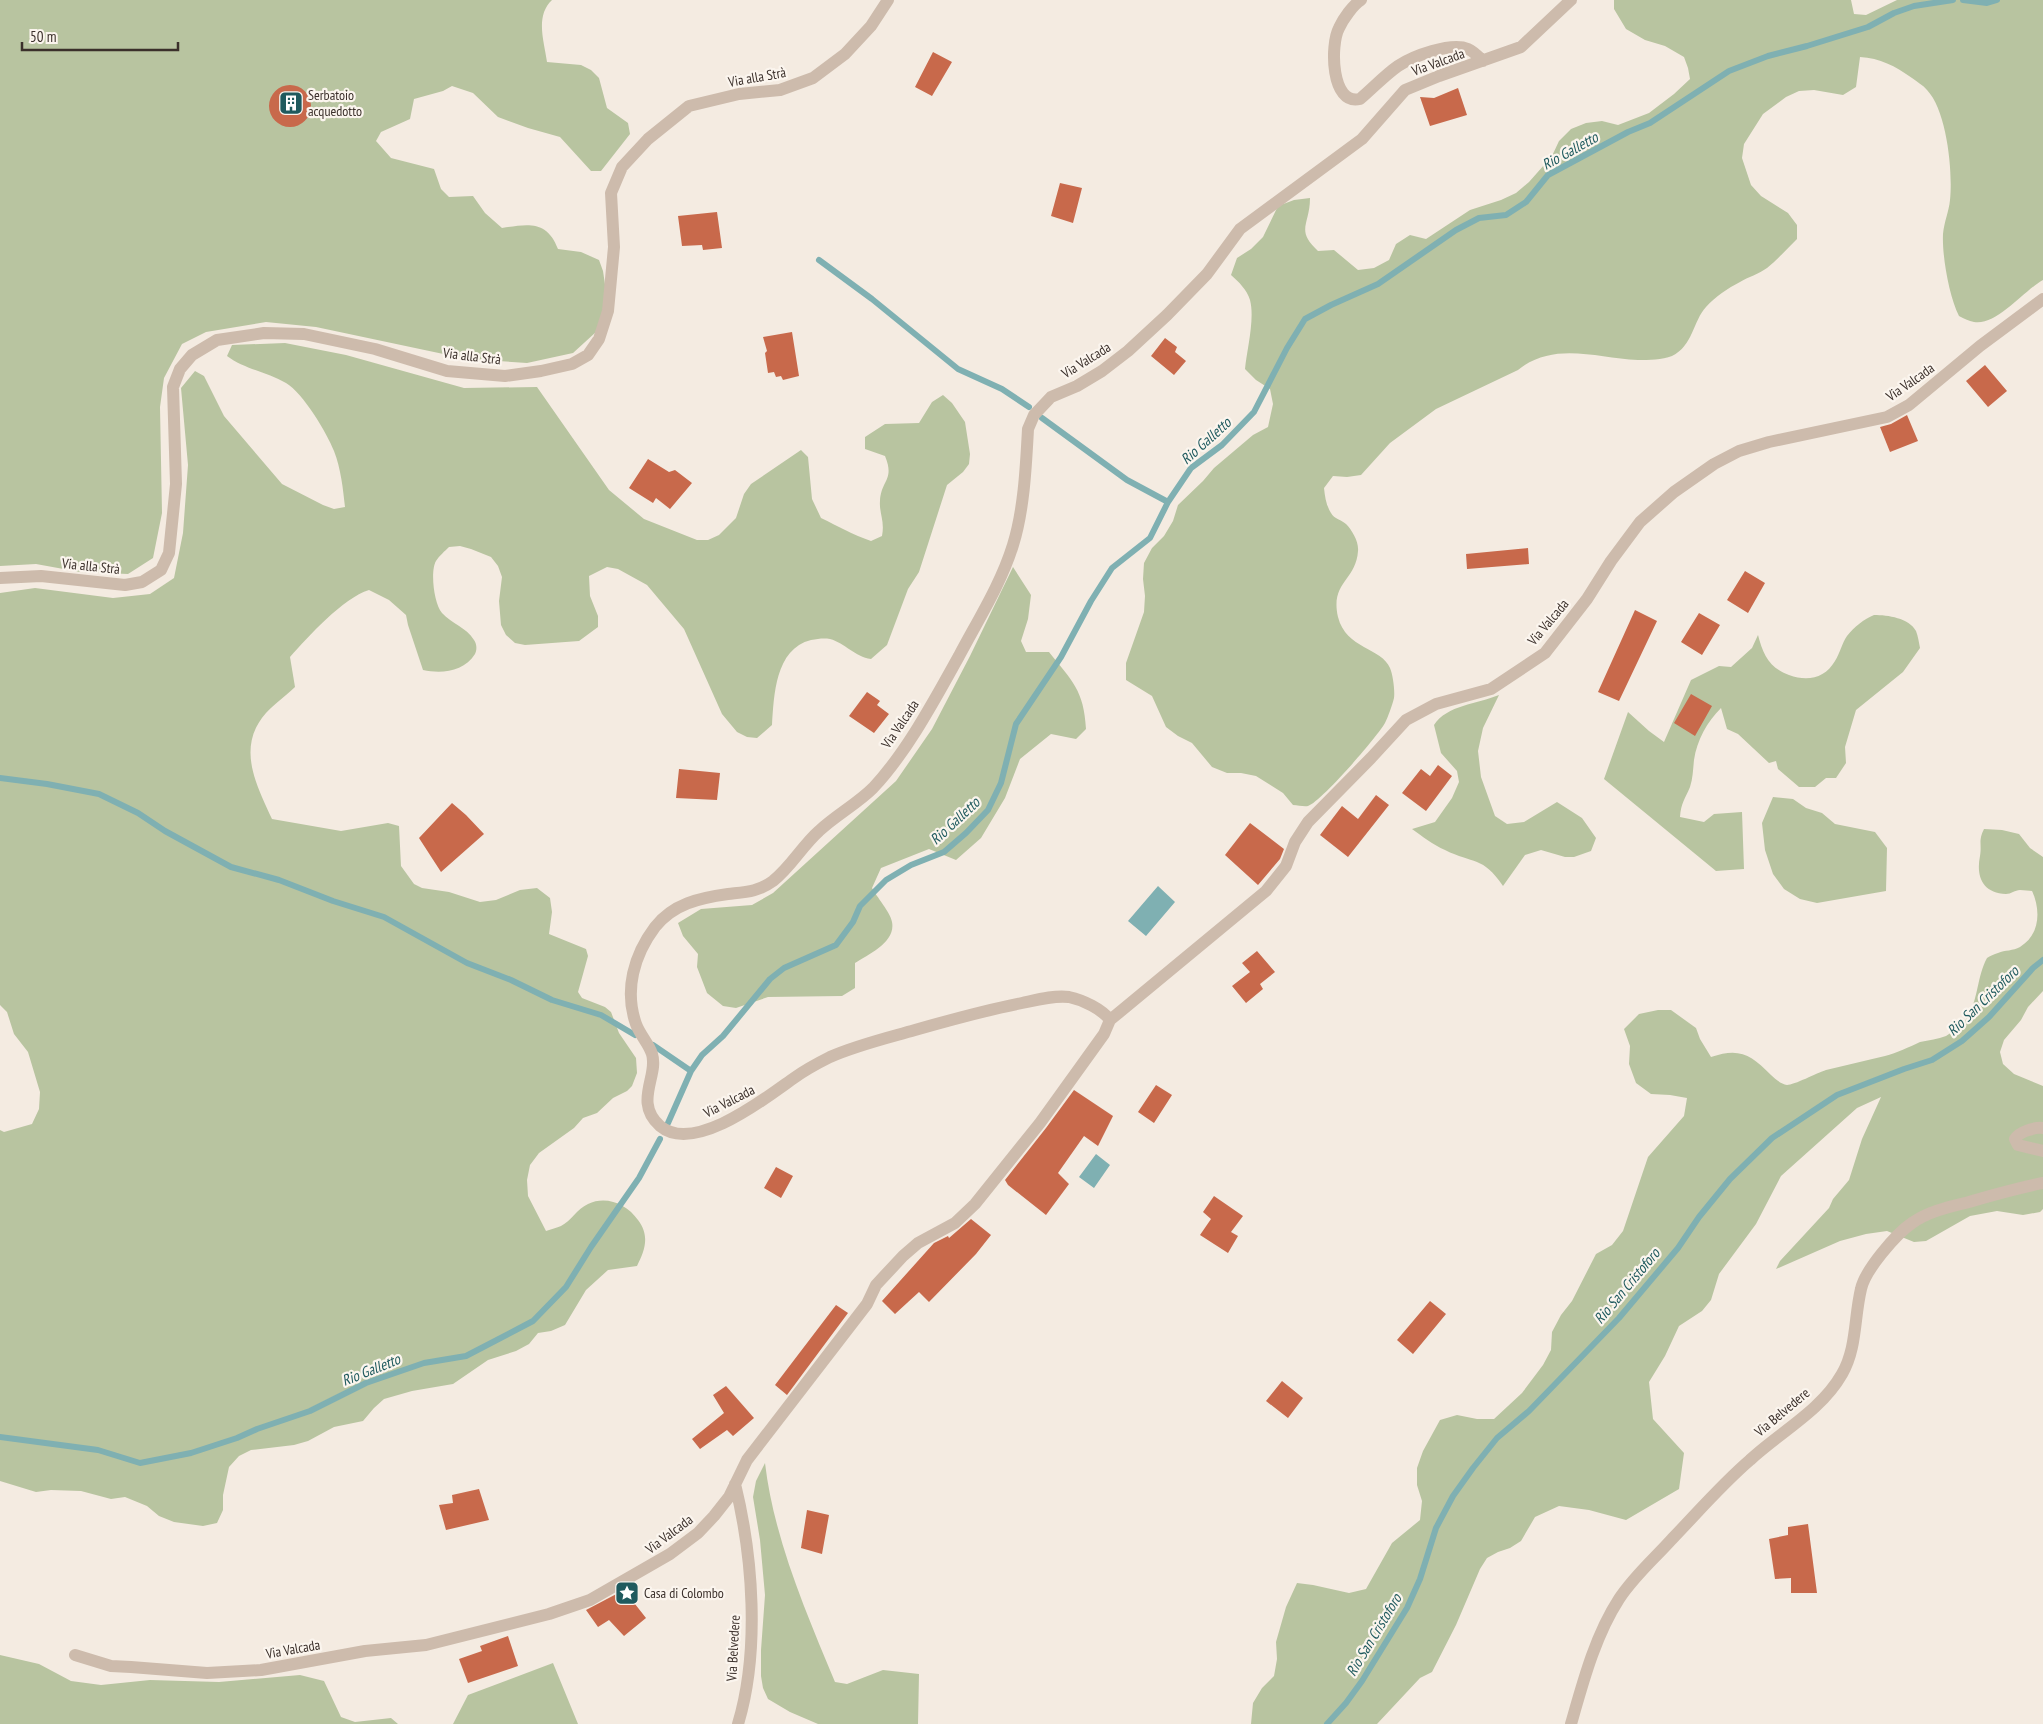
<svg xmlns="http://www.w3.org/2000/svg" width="2043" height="1724" font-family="'PT Sans Narrow',sans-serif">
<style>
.green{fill:#b8c4a0}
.water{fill:#7fb0b2}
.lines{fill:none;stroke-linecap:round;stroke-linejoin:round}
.stream{stroke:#7fb0b2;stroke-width:6}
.building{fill:#c8694b}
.minor{stroke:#cdbbac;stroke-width:12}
.labels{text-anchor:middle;stroke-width:4.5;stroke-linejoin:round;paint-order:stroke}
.street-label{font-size:14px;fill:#3b302b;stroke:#fbf5ee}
.poi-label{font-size:14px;fill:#3b302b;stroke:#fbf5ee;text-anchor:start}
.water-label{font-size:15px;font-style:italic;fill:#1f5a5e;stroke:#fbf5ee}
</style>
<rect width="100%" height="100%" fill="#f4ebe1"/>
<path class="green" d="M 0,0 L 552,0 C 535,16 544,41 547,62 L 581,65 L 591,70 L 599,78 L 607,108 L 628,123 L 630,134 L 601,171 L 591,171 L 560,137 L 528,128 L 498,117 L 473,93 L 452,86 L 443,91 L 414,99 L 410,119 L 381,132 L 376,141 L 391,158 L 434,169 L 441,189 L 449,197 L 473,196 L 485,213 L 502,228 C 528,224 547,220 558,249 L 581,252 L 599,260 L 603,271 L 607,298 L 596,332 L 573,353 L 527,363 L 467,359 L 316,327 L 266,322 L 206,332 L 182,344 L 164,378 L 160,407 L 162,513 L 153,558 L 128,574 L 80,572 L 36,564 L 0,566 Z
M 1614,0 L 1851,0 L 1854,14 L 1866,15 L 1897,0 L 2043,0 L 2043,280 C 2023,291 1997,326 1974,322 C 1969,321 1963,318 1959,316 C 1949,296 1942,256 1943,234 C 1944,222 1949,211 1950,200 C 1953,172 1947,111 1927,90 C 1923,85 1917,82 1912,78 C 1895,66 1880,58 1860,57 L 1856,87 L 1843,95 L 1814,90 L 1799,91 L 1786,97 L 1763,114 L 1744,144 L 1742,158 L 1751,185 L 1761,196 L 1788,213 L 1797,225 L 1797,239 C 1787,249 1777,260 1767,268 C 1759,274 1748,277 1740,282 C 1728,288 1715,297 1706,307 C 1693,321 1693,346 1672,356 C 1662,360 1649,360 1638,360 C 1596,358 1554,341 1518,370 L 1436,409 L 1390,443 L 1361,475 L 1347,477 L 1333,476 L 1324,488 C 1325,497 1326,505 1331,513 C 1334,519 1342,520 1346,524 C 1352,530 1359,542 1358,551 C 1356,581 1330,582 1338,617 C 1346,649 1382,648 1390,668 C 1393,675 1395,691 1394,698 C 1392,706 1388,717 1385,723 C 1377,737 1321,802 1308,806 C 1304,807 1298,805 1293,805 L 1283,793 L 1256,776 L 1241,773 L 1227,773 L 1212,767 L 1192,743 L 1178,736 L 1166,727 L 1152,696 L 1126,680 L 1126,663 L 1144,612 L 1145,596 L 1143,579 L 1144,563 L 1152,548 L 1164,536 L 1173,521 L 1178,505 L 1203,481 L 1214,468 L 1253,435 L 1268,427 L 1273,404 L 1270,389 L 1256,380 L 1245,369 C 1247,349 1255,319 1250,300 C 1247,290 1239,282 1231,275 L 1237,258 L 1251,249 L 1263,237 L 1278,206 L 1294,200 L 1310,198 C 1310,225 1295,230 1318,251 L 1334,250 L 1358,270 L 1374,268 L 1389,260 L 1396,244 L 1410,235 L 1426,239 L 1470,210 L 1501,200 L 1516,193 L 1529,182 L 1552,156 L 1559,141 L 1571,129 L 1586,123 L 1602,121 L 1618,125 L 1649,113 L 1674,94 L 1690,79 L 1688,68 L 1684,57 L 1665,46 L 1645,40 L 1626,29 L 1614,9 Z
M 285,343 L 346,355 L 464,388 L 537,387 L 609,490 L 644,519 L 697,540 L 708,540 L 719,535 L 736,518 L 744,494 L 751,484 L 801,450 L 808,457 L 812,499 L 821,518 C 838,526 853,535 871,541 L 882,536 C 885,521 879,513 880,501 C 881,480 895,480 885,456 L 865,449 L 865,437 L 885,424 L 919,423 L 932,402 L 943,395 L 952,403 L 965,422 L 970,454 L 969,464 L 963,472 L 947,485 L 919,572 L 908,589 L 887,645 L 871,659 C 855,657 845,643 830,639 C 823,638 818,639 811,640 C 775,649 774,696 772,725 L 757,738 L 747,737 L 737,732 L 722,714 L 684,629 L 647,585 L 618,569 L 607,567 L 589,576 L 590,596 L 598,616 L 598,627 L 579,641 L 525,645 L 515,643 L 506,635 L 501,625 L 499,601 L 502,577 L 498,566 L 491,557 L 471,549 L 460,546 L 449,547 C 445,551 439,556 436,561 C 430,571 434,604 442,613 C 452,624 466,627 474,640 C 477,644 477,650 475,654 C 464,672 441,674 423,670 L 408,625 L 406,615 L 389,600 L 369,590 C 343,598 308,637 290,657 L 295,687 C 286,696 274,704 266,713 C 236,747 256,784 272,819 L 341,831 L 388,823 L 399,826 L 401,866 L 414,884 L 422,888 L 449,892 L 480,902 L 496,900 L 520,890 L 537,888 L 550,898 L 552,912 L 549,934 L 586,949 L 588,956 L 578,992 L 582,998 L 605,1007 L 611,1012 L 619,1033 L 636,1058 L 637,1073 L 632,1086 L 627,1091 L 613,1098 L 597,1113 L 583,1118 L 574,1128 L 539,1153 L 530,1165 L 527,1180 L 528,1196 L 546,1231 C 551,1229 557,1228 561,1226 C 571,1221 577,1209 588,1204 C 606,1195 627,1204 638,1220 C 650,1236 645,1250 637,1266 L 608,1270 L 586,1290 L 565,1325 L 551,1331 L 538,1333 L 529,1344 L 516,1351 L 488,1360 L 453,1384 L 412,1391 L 384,1399 L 374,1408 L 363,1421 L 334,1427 L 308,1441 L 294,1445 L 251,1450 L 239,1456 L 229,1467 L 223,1495 L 223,1510 L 217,1523 L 203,1526 L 174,1522 L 159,1516 L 147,1506 L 125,1497 L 111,1499 L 81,1491 L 51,1490 L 36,1492 L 0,1481 L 0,1130 L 4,1132 L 32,1124 L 39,1109 L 40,1092 L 28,1052 L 14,1034 L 7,1012 L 0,1005 L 0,593 L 35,588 L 113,598 L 150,594 L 174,578 L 183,533 L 188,465 L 181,388 L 195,371 L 204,376 L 224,416 L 282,484 L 323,505 L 334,509 L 345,507 C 343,489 341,469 334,451 C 327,433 303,393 286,383 C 267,372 244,369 227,356 L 232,345 Z
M 1013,567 L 1031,595 L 1028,619 L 1021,641 L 1026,652 L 1049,652 C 1072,681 1084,690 1086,729 L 1076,739 L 1051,734 L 1020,759 L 1005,798 L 981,838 L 956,860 L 929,849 L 881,868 L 872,888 C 876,896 891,913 892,922 C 896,942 869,954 855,963 L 855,988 L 842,996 L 768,997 L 736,1008 L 723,1006 L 707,993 L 697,967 L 698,954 L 683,936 L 678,923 L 701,909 L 752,905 L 773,893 L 896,781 L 932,729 L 970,656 Z
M 1874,615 C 1888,615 1909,618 1916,631 C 1918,636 1919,643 1920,648 L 1903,672 L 1856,710 L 1845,747 L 1846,763 L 1836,778 L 1826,778 L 1815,787 L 1799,787 L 1778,769 L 1776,761 L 1769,763 L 1738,734 L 1727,729 L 1721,708 C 1707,722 1697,740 1694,760 C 1693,769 1693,778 1690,787 C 1685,799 1681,803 1680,817 L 1704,822 L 1714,814 L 1742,812 L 1744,869 L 1716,871 L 1604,779 L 1628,712 L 1649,731 L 1664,742 L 1691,680 L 1719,666 L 1731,667 L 1752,648 L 1758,635 C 1763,654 1769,668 1789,675 C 1808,682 1825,678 1835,661 C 1840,653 1842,643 1847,636 C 1854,627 1864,619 1874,615 Z
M 1499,695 L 1483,728 L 1478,751 L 1481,777 L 1495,816 L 1507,824 L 1524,822 L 1557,802 L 1582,818 L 1596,838 L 1591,851 L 1574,857 L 1565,857 L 1541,850 L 1525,855 L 1503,886 C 1483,856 1473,864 1445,850 C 1433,845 1422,836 1412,829 L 1435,822 L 1452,798 L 1459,782 L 1457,771 L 1441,753 L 1434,725 C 1447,705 1477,704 1499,695 Z
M 1773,797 L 1793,799 L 1806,808 L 1822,813 L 1835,824 L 1875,832 L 1887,848 L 1886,891 L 1817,903 L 1800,899 L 1784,889 L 1773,874 L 1765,850 L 1762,823 Z
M 1984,829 L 2002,830 L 2019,834 L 2030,848 L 2043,857 L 2043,991 L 2028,1007 L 2021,1020 L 2004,1040 L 2000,1052 L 2003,1064 L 2014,1074 L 2043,1086 L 2043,1209 L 2040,1212 L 2023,1215 L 1997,1211 L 1970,1216 L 1926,1241 L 1914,1242 L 1887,1231 L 1866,1234 L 1840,1241 L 1776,1269 L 1780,1261 L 1829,1208 L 1833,1199 L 1849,1180 L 1862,1139 L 1881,1097 L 1857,1108 L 1781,1176 L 1756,1224 L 1719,1274 L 1711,1300 L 1702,1311 L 1679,1326 L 1665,1356 L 1649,1382 L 1653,1419 L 1684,1453 L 1679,1489 L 1626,1520 L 1589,1510 L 1559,1506 L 1535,1517 L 1521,1541 L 1510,1548 L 1498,1552 L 1487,1558 L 1480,1569 L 1456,1625 L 1432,1672 L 1420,1678 L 1377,1724 L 1251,1724 L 1253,1703 L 1262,1688 L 1274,1676 L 1277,1659 L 1276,1642 L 1286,1607 L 1297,1583 L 1313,1585 L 1349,1593 L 1366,1589 L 1392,1543 L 1420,1520 L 1422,1501 L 1417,1485 L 1417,1468 L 1423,1451 L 1440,1420 L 1457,1415 L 1477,1419 L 1494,1419 L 1522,1393 L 1543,1365 L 1551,1350 L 1552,1332 L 1561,1315 L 1572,1301 L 1596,1254 L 1612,1245 L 1623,1231 L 1648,1157 L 1684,1116 L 1687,1098 L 1670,1095 L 1651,1094 L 1636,1083 L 1629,1064 L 1630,1046 L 1624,1029 L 1639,1014 L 1658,1010 L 1671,1010 L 1696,1028 L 1700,1039 L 1711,1057 C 1740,1047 1751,1055 1771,1075 C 1775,1079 1781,1084 1787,1085 C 1794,1085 1817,1073 1826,1070 C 1846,1065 1865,1061 1885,1056 C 1897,1053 1909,1047 1920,1042 C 1929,1040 1938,1039 1946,1036 C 1952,1032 1960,1027 1964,1022 C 1979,1003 1976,978 1987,958 C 1990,956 1994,954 1998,953 C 2005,950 2013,951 2020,947 C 2040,935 2041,910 2032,891 C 2029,891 2024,890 2020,890 C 2015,890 2011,894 2006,894 C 1982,893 1976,876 1980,856 C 1982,844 1978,841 1984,829 Z
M 765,1463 C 774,1539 806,1612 835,1682 L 847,1684 L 883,1670 L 919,1674 L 918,1724 L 818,1724 L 790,1712 L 768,1699 L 763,1688 L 761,1676 L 761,1650 L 765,1595 L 760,1540 L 753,1497 L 756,1481 Z
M 0,1655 L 39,1664 L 71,1681 L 101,1685 L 150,1680 L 219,1682 L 300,1675 L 324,1681 L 341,1717 L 355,1722 L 391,1718 L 398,1724 L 0,1724 Z
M 553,1663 L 578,1724 L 453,1724 L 468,1695 Z"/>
<path class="water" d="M 1158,886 L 1175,902 L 1146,936 L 1128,921 Z
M 1096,1154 L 1110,1165 L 1094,1188 L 1079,1177 Z"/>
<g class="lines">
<path class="stream" d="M 1963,0 L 1987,3 L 1997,0
M 819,260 L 872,299 L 958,369 L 1002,389 L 1029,407
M 1042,418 L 1127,480 L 1168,502
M 0,778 L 47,784 L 99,794 L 138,813 L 165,831 L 231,867 L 279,880 L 333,901 L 384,917 L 467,963 L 511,980 L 552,1000 L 601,1015 L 635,1035
M 653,1045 L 691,1071
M 668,1123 L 691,1071 L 702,1055 L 723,1036 L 770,979 L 784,968 L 836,945 L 853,922 L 860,906 L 886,880 L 911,865 L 944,852 L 966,833 L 988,810 L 1001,783 L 1016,724 L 1061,657 L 1091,601 L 1112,568 L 1150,538 L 1168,502 L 1191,468 L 1222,445 L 1254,412 L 1287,348 L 1305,319 L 1331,305 L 1378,284 L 1456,230 L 1479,218 L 1506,215 L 1526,202 L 1548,175 L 1628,132 L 1650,123 L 1729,71 L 1768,56 L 1807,46 L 1868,27 L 1894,13 L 1914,6 L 1953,0
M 0,1437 L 98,1450 L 140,1463 L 191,1453 L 237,1438 L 257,1429 L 310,1411 L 366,1383 L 424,1363 L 466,1356 L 533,1321 L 566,1287 L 591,1247 L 639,1178 L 660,1139
M 1327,1724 L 1346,1703 L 1362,1681 L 1407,1608 L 1420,1579 L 1436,1528 L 1453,1496 L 1473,1468 L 1497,1438 L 1529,1411 L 1619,1318 L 1678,1248 L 1699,1217 L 1730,1179 L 1772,1138 L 1837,1095 L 1904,1069 L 1932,1060 L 1962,1041 L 1989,1017 L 2033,968 L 2043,960"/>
</g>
<path class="building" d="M 933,52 L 952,62 L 932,96 L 915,87 Z
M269 106a21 21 0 1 1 42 0a21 21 0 1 1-42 0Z
M 1458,88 L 1467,115 L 1430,126 L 1420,97 L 1434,98 Z
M 1060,183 L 1082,188 L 1073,223 L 1051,216 Z
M 717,212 L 722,248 L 703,250 L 702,245 L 682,246 L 678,216 Z
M 792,332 L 799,376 L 783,380 L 781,376 L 776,377 L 774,372 L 768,373 L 765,353 L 767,351 L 763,337 Z
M 1165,338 L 1177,347 L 1175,352 L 1186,361 L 1174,375 L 1151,356 Z
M 1985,365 L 2007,391 L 1988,407 L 1966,381 Z
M 1907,415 L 1918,441 L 1890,452 L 1880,427 L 1891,424 Z
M 648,459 L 669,472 L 675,470 L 692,483 L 670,509 L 656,498 L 653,503 L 629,488 Z
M 1528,548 L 1529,564 L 1467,569 L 1466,554 Z
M 1745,571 L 1765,583 L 1748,613 L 1727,600 Z
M 1635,610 L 1657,621 L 1619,701 L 1598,692 Z
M 1699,613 L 1720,625 L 1702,655 L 1681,642 Z
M 867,692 L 880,701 L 877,705 L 889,714 L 874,733 L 849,716 Z
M 1691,694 L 1712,706 L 1695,736 L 1674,723 Z
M 1438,765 L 1452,776 L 1426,811 L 1402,793 L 1421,769 L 1430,776 Z
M 679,769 L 720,773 L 717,800 L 676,798 Z
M 1376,795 L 1389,805 L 1348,857 L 1320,835 L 1342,806 L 1358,819 Z
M 452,803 L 466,815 L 484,834 L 441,872 L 419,838 Z
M 1250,823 L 1284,849 L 1280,859 L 1258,885 L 1225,855 Z
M 1257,951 L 1275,972 L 1260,984 L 1263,989 L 1246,1003 L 1232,986 L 1250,972 L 1242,963 Z
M 1156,1085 L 1172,1095 L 1154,1123 L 1138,1112 Z
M 1074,1090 L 1113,1116 L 1098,1146 L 1084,1136 L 1058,1173 L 1069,1184 L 1046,1215 L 1008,1185 L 1005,1180 L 1046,1128 Z
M 776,1167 L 793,1176 L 781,1198 L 764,1188 Z
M 1214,1196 L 1243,1216 L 1231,1232 L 1238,1236 L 1228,1253 L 1200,1235 L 1211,1219 L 1203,1212 Z
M 971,1219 L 991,1235 L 976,1254 L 929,1302 L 919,1292 L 895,1314 L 882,1301 L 934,1243 L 948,1236 L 949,1238 Z
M 1430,1301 L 1446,1314 L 1413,1354 L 1397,1340 Z
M 836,1305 L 848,1313 L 787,1395 L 775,1385 Z
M 1282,1381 L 1303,1398 L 1288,1418 L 1266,1401 Z
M 726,1386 L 754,1418 L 733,1436 L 727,1430 L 700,1449 L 692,1439 L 724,1413 L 713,1395 Z
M 479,1489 L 489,1520 L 446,1530 L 439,1505 L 453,1503 L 452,1495 Z
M 807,1510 L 829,1515 L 822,1554 L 801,1548 Z
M 1808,1524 L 1817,1593 L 1791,1593 L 1791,1578 L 1775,1579 L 1769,1539 L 1788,1535 L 1788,1527 Z
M 624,1590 L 646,1618 L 624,1636 L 609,1620 L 598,1627 L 586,1610 Z
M 508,1636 L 518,1666 L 468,1683 L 459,1659 L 482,1651 L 480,1646 Z"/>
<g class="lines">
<path class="minor" d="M 1361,0 C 1353,5 1343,19 1339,28 C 1330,45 1331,106 1360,99 C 1373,88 1385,75 1398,66 C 1413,56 1451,42 1468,49 C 1473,51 1479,57 1483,61
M 0,578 L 41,576 L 125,585 L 142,582 L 161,570 L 169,553 L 176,484 L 173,387 L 180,369 L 192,355 L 217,340 L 264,333 L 304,334 L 375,349 L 447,371 L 505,376 L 541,371 L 572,364 L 588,355 L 599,339 L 608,311 L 614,247 L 611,193 L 622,167 L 648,139 L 689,106 L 739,94 L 780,90 L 813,78 L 845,54 L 871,26 L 888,0
M 1110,1020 L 1266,891 L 1286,866 L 1295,842 L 1308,822 L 1371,758 L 1406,720 L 1436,704 L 1491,689 L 1545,653 L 1587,599 L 1611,561 L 1640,522 L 1674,492 L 1714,464 L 1739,451 L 1769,442 L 1887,417 L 1909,405 L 1980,346 L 2043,299
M 2043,1128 C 2034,1127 2019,1132 2015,1139 L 2018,1145 L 2043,1151
M 735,1484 C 753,1557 760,1651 738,1724
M 75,1655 L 111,1666 L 131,1667 L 207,1673 L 261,1670 L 365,1651 L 426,1645 L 549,1614 L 590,1600 L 670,1554 L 698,1533 L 714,1516 L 729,1497 L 747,1460 L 867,1304 L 876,1285 L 903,1256 L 918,1243 L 955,1223 L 975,1204 L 1040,1123 L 1104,1034 L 1110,1020 C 1102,1009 1083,1000 1069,997 C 1054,995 1036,1000 1022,1003 C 986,1010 950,1020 915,1030 C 887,1038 857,1045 830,1057 C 818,1063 805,1070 794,1078 C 767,1097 694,1155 660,1126 C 633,1102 659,1076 652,1054 C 649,1044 640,1035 636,1024 C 624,990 634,955 655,927 C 673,904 699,898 728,894 C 745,892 758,892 773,881 C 791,867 802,846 819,831 C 836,815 857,804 873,788 C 907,752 935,699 959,656 C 978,620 1001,584 1013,545 C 1024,510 1026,466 1028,429 L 1034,415 L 1051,397 L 1077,386 L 1102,371 L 1128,351 L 1167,315 L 1207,274 L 1240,229 L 1362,139 L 1405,90 L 1439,76 L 1521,47 L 1571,0
M 1571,1724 C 1583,1682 1595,1636 1619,1599 C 1634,1576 1654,1559 1672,1539 C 1698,1512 1722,1484 1750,1460 C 1780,1432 1821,1411 1842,1374 C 1857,1348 1854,1318 1861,1289 C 1865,1270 1896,1234 1912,1223 C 1929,1211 1949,1207 1969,1202 C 1993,1195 2018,1188 2043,1183"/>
</g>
<defs>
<g id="building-square" transform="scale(1.25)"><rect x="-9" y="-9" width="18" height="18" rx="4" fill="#1f5a5e" stroke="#fbf5ee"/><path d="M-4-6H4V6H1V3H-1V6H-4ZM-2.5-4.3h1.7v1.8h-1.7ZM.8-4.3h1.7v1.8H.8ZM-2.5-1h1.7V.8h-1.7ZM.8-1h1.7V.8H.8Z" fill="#fff"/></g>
<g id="sight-square" transform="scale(1.25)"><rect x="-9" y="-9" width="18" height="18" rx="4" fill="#1f5a5e" stroke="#fbf5ee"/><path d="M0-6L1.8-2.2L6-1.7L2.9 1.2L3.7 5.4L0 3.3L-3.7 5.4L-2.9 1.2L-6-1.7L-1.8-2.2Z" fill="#fff"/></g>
</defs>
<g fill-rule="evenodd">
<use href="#building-square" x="291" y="103"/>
<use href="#sight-square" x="627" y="1593"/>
</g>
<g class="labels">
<g class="street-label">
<text transform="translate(1438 62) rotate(-20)" y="5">Via Valcada</text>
<text transform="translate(757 77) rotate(-10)" y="5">Via alla Strà</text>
<text transform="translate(472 356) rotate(7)" y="5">Via alla Strà</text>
<text transform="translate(1086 360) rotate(-32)" y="5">Via Valcada</text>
<text transform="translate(1910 382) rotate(-35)" y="5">Via Valcada</text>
<text transform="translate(91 566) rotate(6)" y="5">Via alla Strà</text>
<text transform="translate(1548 622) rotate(-50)" y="5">Via Valcada</text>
<text transform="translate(900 724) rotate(-56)" y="5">Via Valcada</text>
<text transform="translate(729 1101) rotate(-27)" y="5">Via Valcada</text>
<text transform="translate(1782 1412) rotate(-40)" y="5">Via Belvedere</text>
<text transform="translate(669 1534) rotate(-37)" y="5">Via Valcada</text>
<text transform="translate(733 1648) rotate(-87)" y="5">Via Belvedere</text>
<text transform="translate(293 1649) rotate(-10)" y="5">Via Valcada</text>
</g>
<g class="poi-label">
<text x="308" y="100">Serbatoio<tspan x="308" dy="16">acquedotto</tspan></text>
<text x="644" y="1598">Casa di Colombo</text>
</g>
<g class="water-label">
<text transform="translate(1570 151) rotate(-29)" y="5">Rio Galletto</text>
<text transform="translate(1206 441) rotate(-42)" y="5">Rio Galletto</text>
<text transform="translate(955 821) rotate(-43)" y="5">Rio Galletto</text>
<text transform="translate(1983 1001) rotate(-44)" y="5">Rio San Cristoforo</text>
<text transform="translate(1627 1286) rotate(-50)" y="5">Rio San Cristoforo</text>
<text transform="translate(371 1370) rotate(-22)" y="5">Rio Galletto</text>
<text transform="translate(1374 1635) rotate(-59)" y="5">Rio San Cristoforo</text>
</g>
</g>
<path d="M22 42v8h156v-8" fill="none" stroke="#3b302b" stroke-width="2.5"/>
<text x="30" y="42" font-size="15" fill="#3b302b" stroke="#fbf5ee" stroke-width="4" paint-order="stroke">50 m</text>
</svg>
